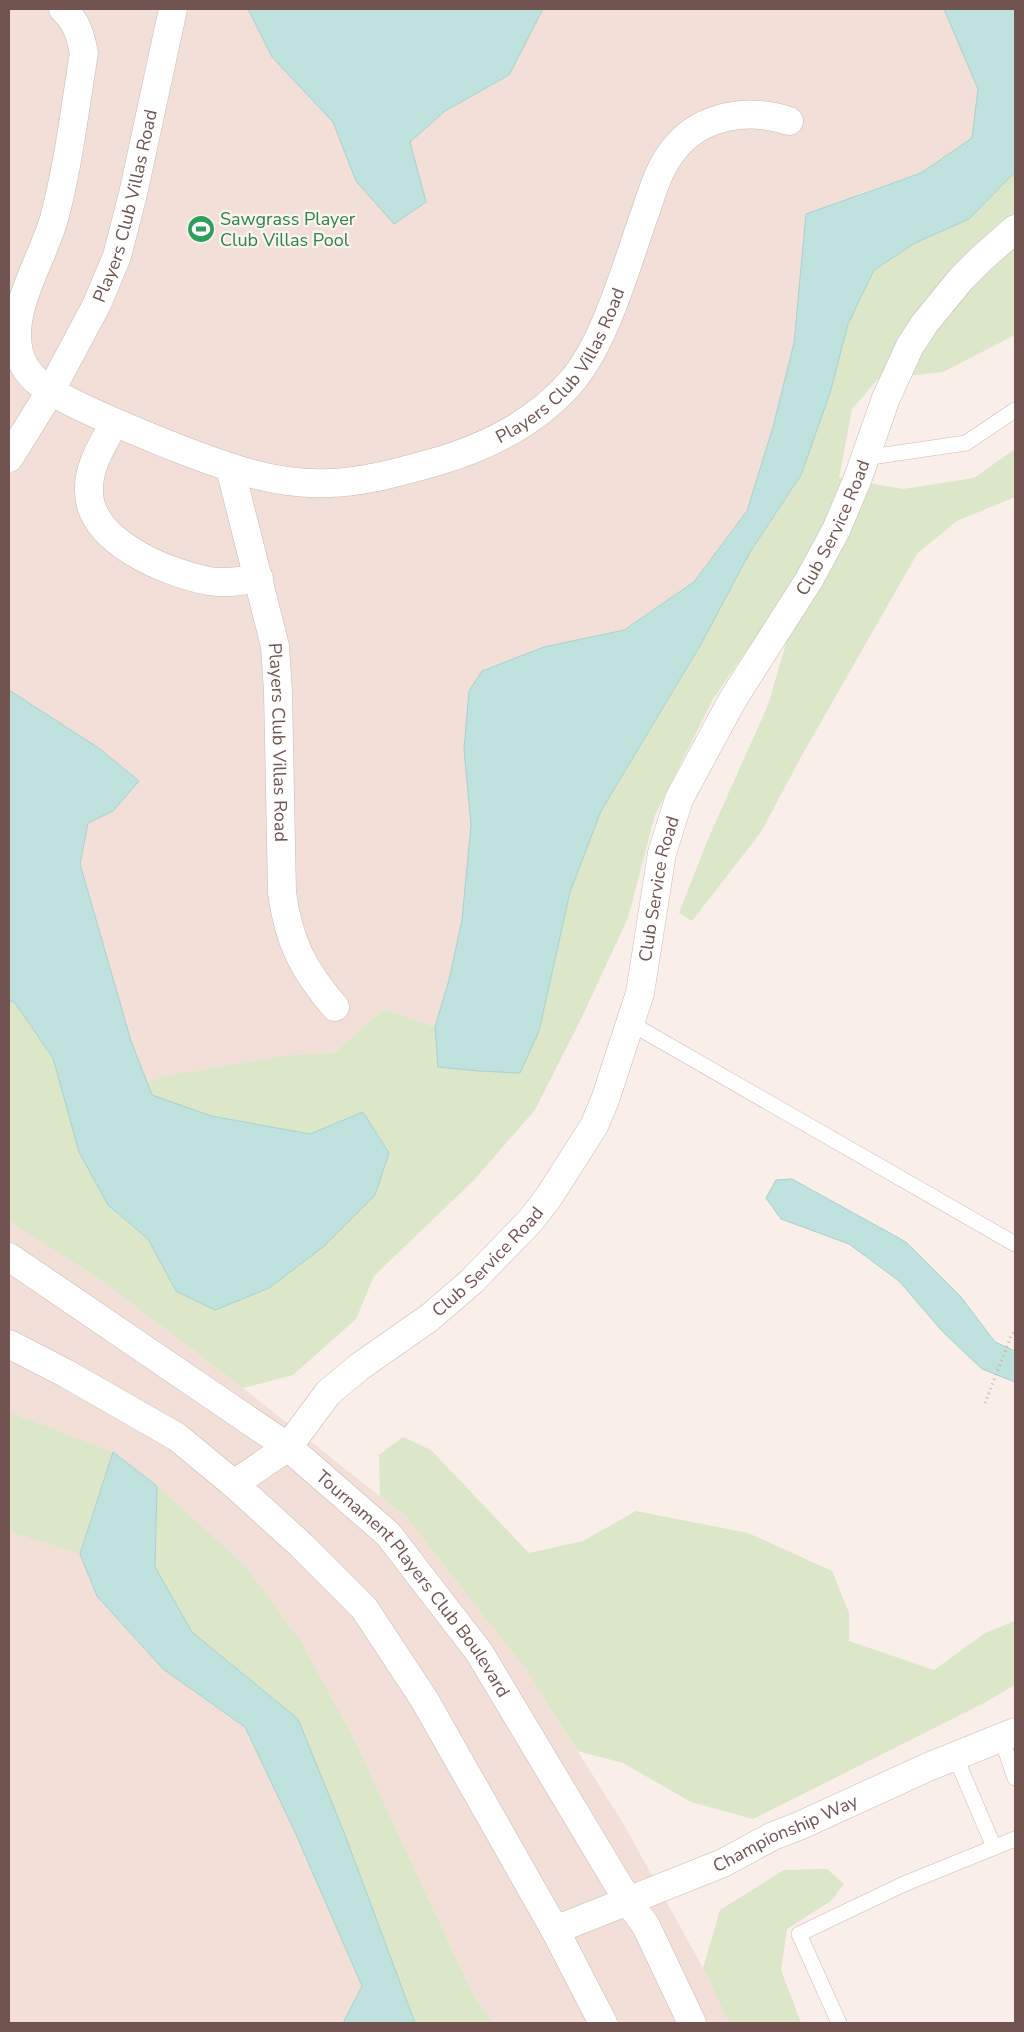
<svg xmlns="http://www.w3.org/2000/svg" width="1024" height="2032" font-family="'Nunito Sans',sans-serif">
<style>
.residential{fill:#f1dfd8}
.green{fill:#dce6c8}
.water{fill:#bfe2de;stroke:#a6d2ce}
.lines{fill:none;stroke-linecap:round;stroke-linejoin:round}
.lane-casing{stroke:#cdb7b2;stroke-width:16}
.street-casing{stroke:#cdb7b2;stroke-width:29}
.path{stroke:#d1aca6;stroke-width:3;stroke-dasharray:1 4;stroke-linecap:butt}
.lane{stroke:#fff;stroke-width:15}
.street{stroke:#fff;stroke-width:28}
.labels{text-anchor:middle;stroke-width:4.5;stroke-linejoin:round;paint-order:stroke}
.street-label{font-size:18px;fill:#71534f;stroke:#fdf4ee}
.leisure-label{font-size:18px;fill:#27864d;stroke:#fdf4ee;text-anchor:start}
</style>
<rect width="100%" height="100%" fill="#faefe8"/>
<path class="residential" d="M 9,9 L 248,9 L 272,57 L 333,122 L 356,181 L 426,202 L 410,142 L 445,111 L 509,75 L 543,9 L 944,9 L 953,28 L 978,89 L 972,138 L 921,173 L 858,194 L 801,265 L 794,343 L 773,427 L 747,511 L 694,582 L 623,630 L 544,647 L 469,691 L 464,749 L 471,825 L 462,920 L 449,980 L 435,1027 L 384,1009 L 334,1053 L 291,1055 L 165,1076 L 147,1082 L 131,1041 L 80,864 L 88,822 L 113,811 L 100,749 L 9,690 Z
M 9,1221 L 102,1281 L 243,1388 L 406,1517 L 525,1668 L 623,1823 L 703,1968 L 729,2023 L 494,2023 L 475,1999 L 355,1741 L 302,1643 L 244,1564 L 157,1486 L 113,1452 L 9,1412 Z
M 9,1531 L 80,1554 L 97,1596 L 163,1669 L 245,1727 L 295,1832 L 362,1986 L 343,2023 L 9,2023 Z"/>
<path class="green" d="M 1015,172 L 1015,335 L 943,372 L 878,379 L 852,409 L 839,478 L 903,489 L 974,478 L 1015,449 L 1015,497 L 957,521 L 917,554 L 801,757 L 761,832 L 692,921 L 679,913 L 708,839 L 768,705 L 786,644 L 749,647 L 713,699 L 655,815 L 628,918 L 581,1019 L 535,1110 L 474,1180 L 374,1276 L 356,1319 L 293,1375 L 243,1388 L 102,1281 L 9,1221 L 9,1000 L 15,1003 L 53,1058 L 79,1152 L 108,1205 L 148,1239 L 176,1291 L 375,1195 L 389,1153 L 363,1112 L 310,1134 L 211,1116 L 152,1096 L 147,1082 L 165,1076 L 291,1055 L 334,1053 L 384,1009 L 435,1027 L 438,1067 L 539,1031 L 570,892 L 601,811 L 701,644 L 750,552 L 801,475 L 830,393 L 848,324 L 874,270 L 915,243 L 969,219 Z
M 9,1412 L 113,1452 L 80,1554 L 9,1531 Z
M 403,1437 L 431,1450 L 529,1553 L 583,1541 L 636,1511 L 748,1533 L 832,1571 L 849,1613 L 849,1641 L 934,1670 L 985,1633 L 1015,1621 L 1015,1685 L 984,1703 L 753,1819 L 691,1802 L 623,1763 L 578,1751 L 525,1668 L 406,1517 L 380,1496 L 379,1455 Z
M 157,1486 L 244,1564 L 302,1643 L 355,1741 L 475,1999 L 494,2023 L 415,2023 L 345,1835 L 298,1719 L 192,1632 L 155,1567 Z
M 827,1869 L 844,1884 L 831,1901 L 787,1929 L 781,1970 L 801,2023 L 729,2023 L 703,1968 L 720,1910 L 784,1870 Z"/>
<path class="water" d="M 248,9 L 543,9 L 509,75 L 445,111 L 410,142 L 426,202 L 394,224 L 356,181 L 333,122 L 272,57 Z
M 944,9 L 1015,9 L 1015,172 L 969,219 L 915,243 L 874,270 L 848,324 L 830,393 L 801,475 L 750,552 L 701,644 L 601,811 L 570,892 L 539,1031 L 520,1073 L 479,1071 L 438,1067 L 435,1027 L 449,980 L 462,920 L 471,825 L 464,749 L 469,691 L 482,671 L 544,647 L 624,630 L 694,582 L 747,511 L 773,427 L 794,343 L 806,214 L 921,173 L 972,138 L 978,89 Z
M 9,690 L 100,749 L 139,781 L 113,811 L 88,823 L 80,864 L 131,1041 L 152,1095 L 211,1116 L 310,1134 L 363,1112 L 389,1153 L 375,1195 L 323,1247 L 269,1288 L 215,1310 L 176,1291 L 148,1239 L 108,1205 L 79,1152 L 53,1058 L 15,1003 L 9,1000 Z
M 792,1179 L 906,1242 L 961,1297 L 995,1342 L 1015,1351 L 1015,1382 L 982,1369 L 942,1331 L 899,1281 L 849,1244 L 781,1219 L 766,1198 L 776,1180 Z
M 113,1452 L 157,1486 L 155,1567 L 192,1632 L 298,1719 L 345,1835 L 415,2023 L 343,2023 L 362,1986 L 295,1832 L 245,1727 L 163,1669 L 97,1596 L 80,1554 Z"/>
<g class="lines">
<g class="lane-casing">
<path id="lane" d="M 864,458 L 966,443 L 1015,410
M 630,1023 L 1015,1244
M 1001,1737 L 1015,1778
M 955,1756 L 994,1847
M 839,2023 L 799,1934 L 904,1884 L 1015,1839"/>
</g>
<g class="street-casing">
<g id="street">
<path id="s1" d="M 63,9 C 77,22 80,34 84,53 C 75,107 69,162 55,215 C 45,256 8,308 19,352 C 25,378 47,390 69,401 C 104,419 140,433 177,448 C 226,467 277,486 330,483 C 365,482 398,472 432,463 C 485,448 535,424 572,381 C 606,341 627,263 645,213 C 653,190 659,167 675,148 C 703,114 749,108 789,121"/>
<path d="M 114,423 C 103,445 88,465 89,491 C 89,542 167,573 209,581 C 225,584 243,581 259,578"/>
<path id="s2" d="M 9,458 L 50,392 L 97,304 L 117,256 L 133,194 L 173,9"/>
<path id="s3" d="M 230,468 L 275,646 L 278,692 L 282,893 C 289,942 303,970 335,1007"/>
<path id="s4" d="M 9,1257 L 288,1447 L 388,1534 L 479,1652 L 628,1901 L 646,1926 L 692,2023"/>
<path d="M 9,1344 L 67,1374 L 177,1437 L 234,1484 L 301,1545 L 364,1608 L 424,1699 L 555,1930 L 603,2023"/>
<path id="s5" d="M 234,1484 L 288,1447 L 328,1393 L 359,1367 L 429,1318 L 472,1281 L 531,1220 L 548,1198 L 594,1126 L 605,1100 L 640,993 L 662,853 L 679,799 L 733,699 L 809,580 L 836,530 L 858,478 L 886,398 L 910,346 L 925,323 L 961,279 L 981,259 L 1015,229"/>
<path id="s6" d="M 555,1930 L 723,1863 L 773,1836 L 799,1826 L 928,1767 L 1015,1732"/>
</g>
</g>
<path class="path" d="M 985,1403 L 1011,1336 L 1015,1331"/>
<use href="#lane" class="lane"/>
<use href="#street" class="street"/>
</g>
<defs>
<g id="stadium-disc" transform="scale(1.4375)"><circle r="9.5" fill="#2e9e5b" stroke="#fdf4ee"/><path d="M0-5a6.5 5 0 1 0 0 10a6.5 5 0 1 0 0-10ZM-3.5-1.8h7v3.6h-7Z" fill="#fff"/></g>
</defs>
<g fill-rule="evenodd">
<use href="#stadium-disc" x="201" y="229"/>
</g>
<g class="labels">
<g class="street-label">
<text dy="6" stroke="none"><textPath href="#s2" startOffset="280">Players Club Villas Road</textPath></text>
<text dy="6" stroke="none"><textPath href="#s1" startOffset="980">Players Club Villas Road</textPath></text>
<text dy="6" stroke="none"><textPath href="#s5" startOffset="1165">Club Service Road</textPath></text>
<text dy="6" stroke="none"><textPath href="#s3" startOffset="280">Players Club Villas Road</textPath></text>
<text dy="6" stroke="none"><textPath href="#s5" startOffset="760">Club Service Road</textPath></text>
<text dy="6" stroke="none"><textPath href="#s5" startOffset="340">Club Service Road</textPath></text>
<text dy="6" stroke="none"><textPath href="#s4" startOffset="524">Tournament Players Club Boulevard</textPath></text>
<text dy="6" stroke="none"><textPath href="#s6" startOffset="250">Championship Way</textPath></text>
</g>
<g class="leisure-label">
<text x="220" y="225">Sawgrass Player<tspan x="220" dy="21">Club Villas Pool</tspan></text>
</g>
</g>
<rect width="1024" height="2032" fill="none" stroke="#71534f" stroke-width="20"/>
</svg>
